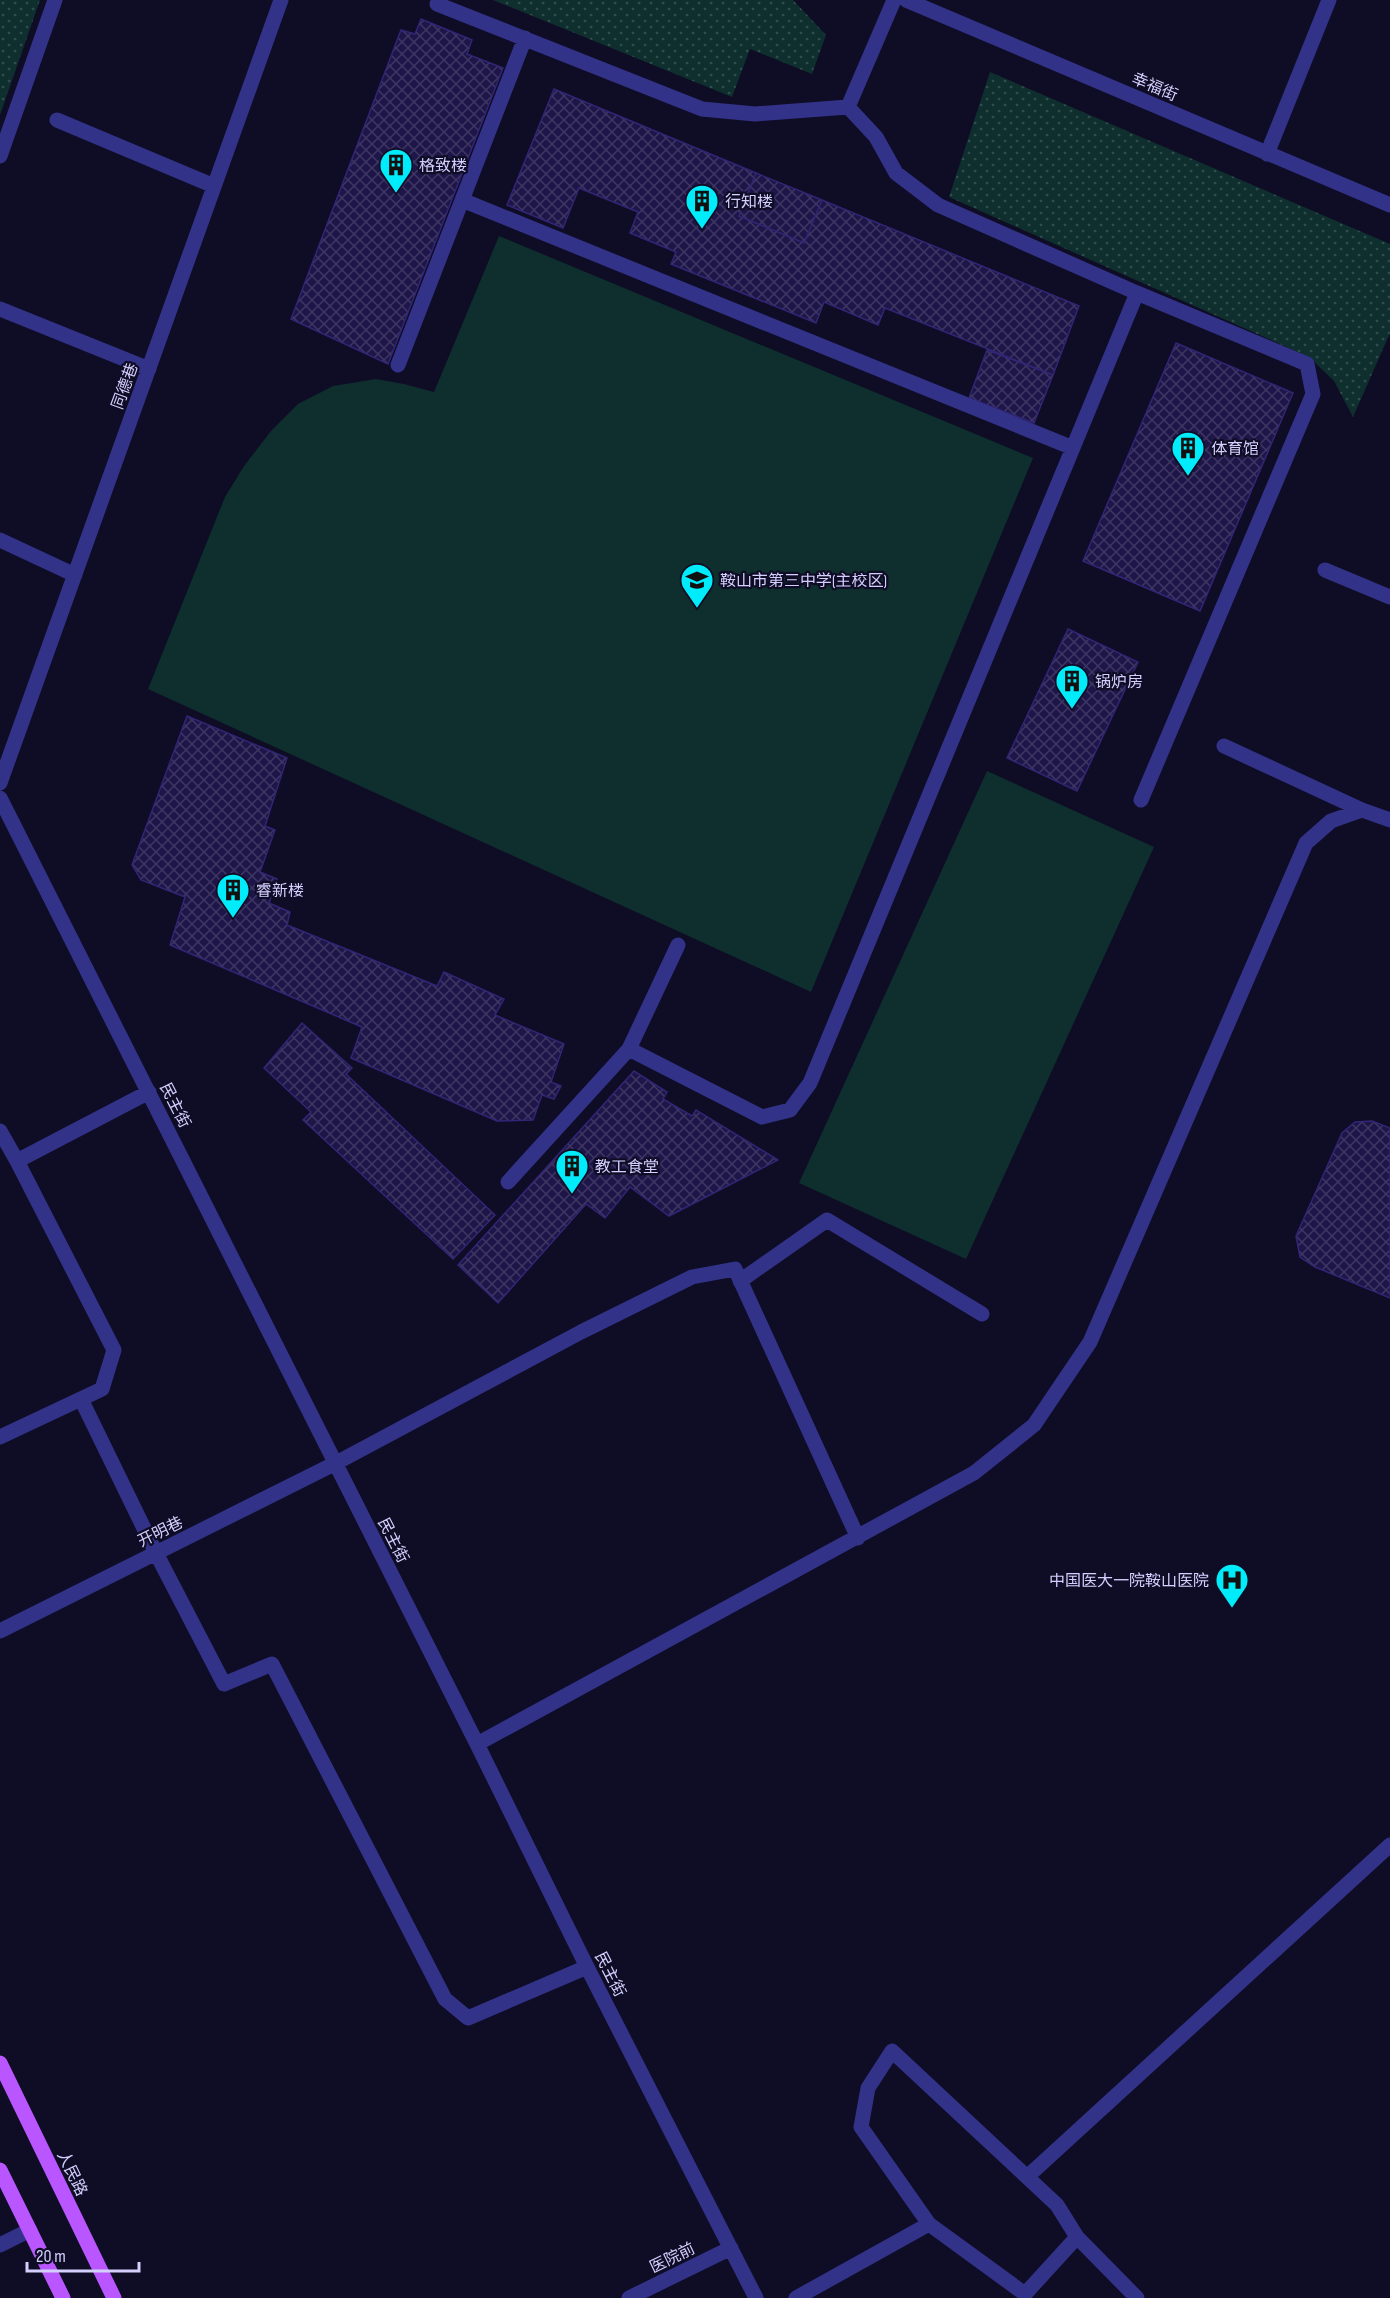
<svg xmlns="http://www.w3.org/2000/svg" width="1390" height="2298" font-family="'Sofia Sans Condensed','Noto Sans SC',sans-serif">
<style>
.grass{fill:url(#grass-dots)}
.pitch{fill:#0e2f2d}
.building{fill:url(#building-cross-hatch);stroke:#322576;stroke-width:1.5}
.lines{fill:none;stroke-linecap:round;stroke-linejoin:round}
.minor{stroke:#323289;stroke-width:15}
.major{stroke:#b956ff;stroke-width:15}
.labels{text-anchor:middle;stroke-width:4.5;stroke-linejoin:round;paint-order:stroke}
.street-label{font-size:16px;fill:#d3cfff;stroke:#0f0c25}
.poi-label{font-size:16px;fill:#d3cfff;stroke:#0f0c25;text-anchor:start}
</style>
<defs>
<pattern id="grass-dots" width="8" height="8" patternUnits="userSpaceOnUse" patternTransform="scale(1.5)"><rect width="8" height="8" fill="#0e2f2d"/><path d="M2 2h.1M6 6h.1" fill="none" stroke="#304c4c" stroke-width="1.8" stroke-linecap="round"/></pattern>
<pattern id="building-cross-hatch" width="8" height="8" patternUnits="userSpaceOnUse" patternTransform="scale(1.5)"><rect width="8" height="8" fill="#1e1648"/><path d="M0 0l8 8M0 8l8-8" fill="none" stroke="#3e3763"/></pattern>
</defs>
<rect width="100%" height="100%" fill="#0f0c25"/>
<path class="grass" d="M 0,0 L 40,0 L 0,115 Z
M 493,0 L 793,0 L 826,35 L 812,74 L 750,49 L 732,97 Z
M 990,72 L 1390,244 L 1390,333 L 1353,417 L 1334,381 L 1309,357 L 949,197 Z"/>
<path class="pitch" d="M 499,236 L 1033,458 L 811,992 L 148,689 L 225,497 L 244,466 L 271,431 L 298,404 L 333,386 L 376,379 L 404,384 L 434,392 Z
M 987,771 L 1154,847 L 966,1259 L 799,1183 Z"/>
<path class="building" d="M 421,19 L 472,40 L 467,54 L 503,68 L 388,364 L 291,319 L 401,30 L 415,34 Z
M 554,89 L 756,173 L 739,216 L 804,243 L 822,200 L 1079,306 L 1053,375 L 885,308 L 878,325 L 824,302 L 816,323 L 671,264 L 676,252 L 630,233 L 638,212 L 579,188 L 563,228 L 507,205 Z
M 756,173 L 822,200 L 804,243 L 739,216 Z
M 1176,343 L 1293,393 L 1200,611 L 1083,561 Z
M 987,350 L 1053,375 L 1034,423 L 969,398 Z
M 1068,629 L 1138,662 L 1077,791 L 1007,758 Z
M 187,716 L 287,758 L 265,826 L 275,830 L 260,872 L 277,879 L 269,903 L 290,912 L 287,925 L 437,986 L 444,972 L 504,999 L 495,1015 L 564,1044 L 551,1082 L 561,1086 L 554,1099 L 542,1095 L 533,1120 L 497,1121 L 351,1058 L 362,1027 L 170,945 L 185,897 L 141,880 L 132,865 Z
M 302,1023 L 352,1068 L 346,1074 L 495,1215 L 453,1259 L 303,1120 L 311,1112 L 264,1068 Z
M 634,1071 L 667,1092 L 663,1099 L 692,1116 L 696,1110 L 778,1160 L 669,1216 L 630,1187 L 605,1218 L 586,1204 L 498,1303 L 458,1265 Z
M 1372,1121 L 1390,1128 L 1390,1298 L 1315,1267 L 1300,1257 L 1296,1236 L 1342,1133 L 1355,1122 Z"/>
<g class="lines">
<path class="minor" d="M 906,0 L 1390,205
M 437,4 L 702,109 L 755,114 L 848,107
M 848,107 L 894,0
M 57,120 L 214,186
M 1267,154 L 1329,0
M 0,156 L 55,0
M 462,200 L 1073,448
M 1137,293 L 1307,364 L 1313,394 L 1141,800
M 0,309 L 149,369
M 398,365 L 525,38
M 0,540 L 75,575
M 1325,570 L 1390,597
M 1224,746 L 1362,810 L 1390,820
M 0,783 L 281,0
M 0,798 L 477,1744 L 587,1967 L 756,2298
M 629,1049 L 678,945
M 0,1131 L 17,1161 L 114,1350 L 102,1389 L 0,1437
M 17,1161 L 149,1092
M 508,1182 L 629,1049 L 762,1117 L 790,1110 L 810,1083 L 1137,293 L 938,205 L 896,173 L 876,137 L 848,107
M 740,1281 L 827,1220 L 982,1314
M 81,1399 L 156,1553 L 224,1684 L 272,1664 L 445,1999 L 468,2018 L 587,1967
M 0,1631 L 336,1463 L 581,1332 L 692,1277 L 735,1269 L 858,1538
M 477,1744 L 974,1473 L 1034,1425 L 1090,1342 L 1306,843 L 1331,821 L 1362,810
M 1028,2176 L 1390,1845
M 929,2224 L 861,2127 L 868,2088 L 892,2051 L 1057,2205 L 1077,2237 L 1137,2298
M 0,2245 L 30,2230
M 629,2298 L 731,2248
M 796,2298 L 929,2224 L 1025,2294 L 1077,2237"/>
<path class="major" d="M 0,2063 L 114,2298
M 0,2170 L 63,2298"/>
</g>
<defs>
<g id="building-pin" transform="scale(1.725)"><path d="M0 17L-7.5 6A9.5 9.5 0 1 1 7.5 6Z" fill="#00ecfa" stroke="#0f0c25"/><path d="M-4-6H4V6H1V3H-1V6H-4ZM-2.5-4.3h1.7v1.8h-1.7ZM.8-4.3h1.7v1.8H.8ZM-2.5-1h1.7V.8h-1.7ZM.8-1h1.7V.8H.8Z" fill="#111"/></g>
<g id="school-pin" transform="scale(1.725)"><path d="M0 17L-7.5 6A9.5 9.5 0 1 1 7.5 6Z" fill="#00ecfa" stroke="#0f0c25"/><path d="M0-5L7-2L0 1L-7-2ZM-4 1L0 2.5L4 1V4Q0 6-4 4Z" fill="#111"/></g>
<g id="hospital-pin" transform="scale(1.725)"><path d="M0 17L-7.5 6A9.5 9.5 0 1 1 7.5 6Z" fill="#00ecfa" stroke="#0f0c25"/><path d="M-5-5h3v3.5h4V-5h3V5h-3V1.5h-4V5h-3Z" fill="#111"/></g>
</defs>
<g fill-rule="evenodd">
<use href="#building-pin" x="396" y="165"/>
<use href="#building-pin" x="702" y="201"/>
<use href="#building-pin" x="1188" y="448"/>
<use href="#school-pin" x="697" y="580"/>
<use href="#building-pin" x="1072" y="681"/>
<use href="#building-pin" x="233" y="890"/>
<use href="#building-pin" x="572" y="1166"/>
<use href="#hospital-pin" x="1232" y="1580"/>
</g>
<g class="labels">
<g class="street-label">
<text transform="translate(1155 86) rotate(23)" y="6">幸福街</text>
<text transform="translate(124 386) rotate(-70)" y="6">同德巷</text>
<text transform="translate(176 1105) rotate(63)" y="6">民主街</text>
<text transform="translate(160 1531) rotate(-26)" y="6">开明巷</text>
<text transform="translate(394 1540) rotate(63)" y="6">民主街</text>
<text transform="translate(611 1974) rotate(63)" y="6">民主街</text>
<text transform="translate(73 2173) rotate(64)" y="6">人民路</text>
<text transform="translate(672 2257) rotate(-26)" y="6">医院前</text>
</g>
<g class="poi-label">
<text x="419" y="171">格致楼</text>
<text x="725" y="207">行知楼</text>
<text x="1211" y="454">体育馆</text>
<text x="720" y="586">鞍山市第三中学(主校区)</text>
<text x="1095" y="687">锅炉房</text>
<text x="256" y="896">睿新楼</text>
<text x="595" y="1172">教工食堂</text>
<text x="1209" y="1586" text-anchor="end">中国医大一院鞍山医院</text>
</g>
</g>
<path d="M27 2262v9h112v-9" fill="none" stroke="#d3cfff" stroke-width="3"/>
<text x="36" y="2262" font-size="18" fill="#d3cfff" stroke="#0f0c25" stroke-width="4.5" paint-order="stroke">20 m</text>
</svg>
